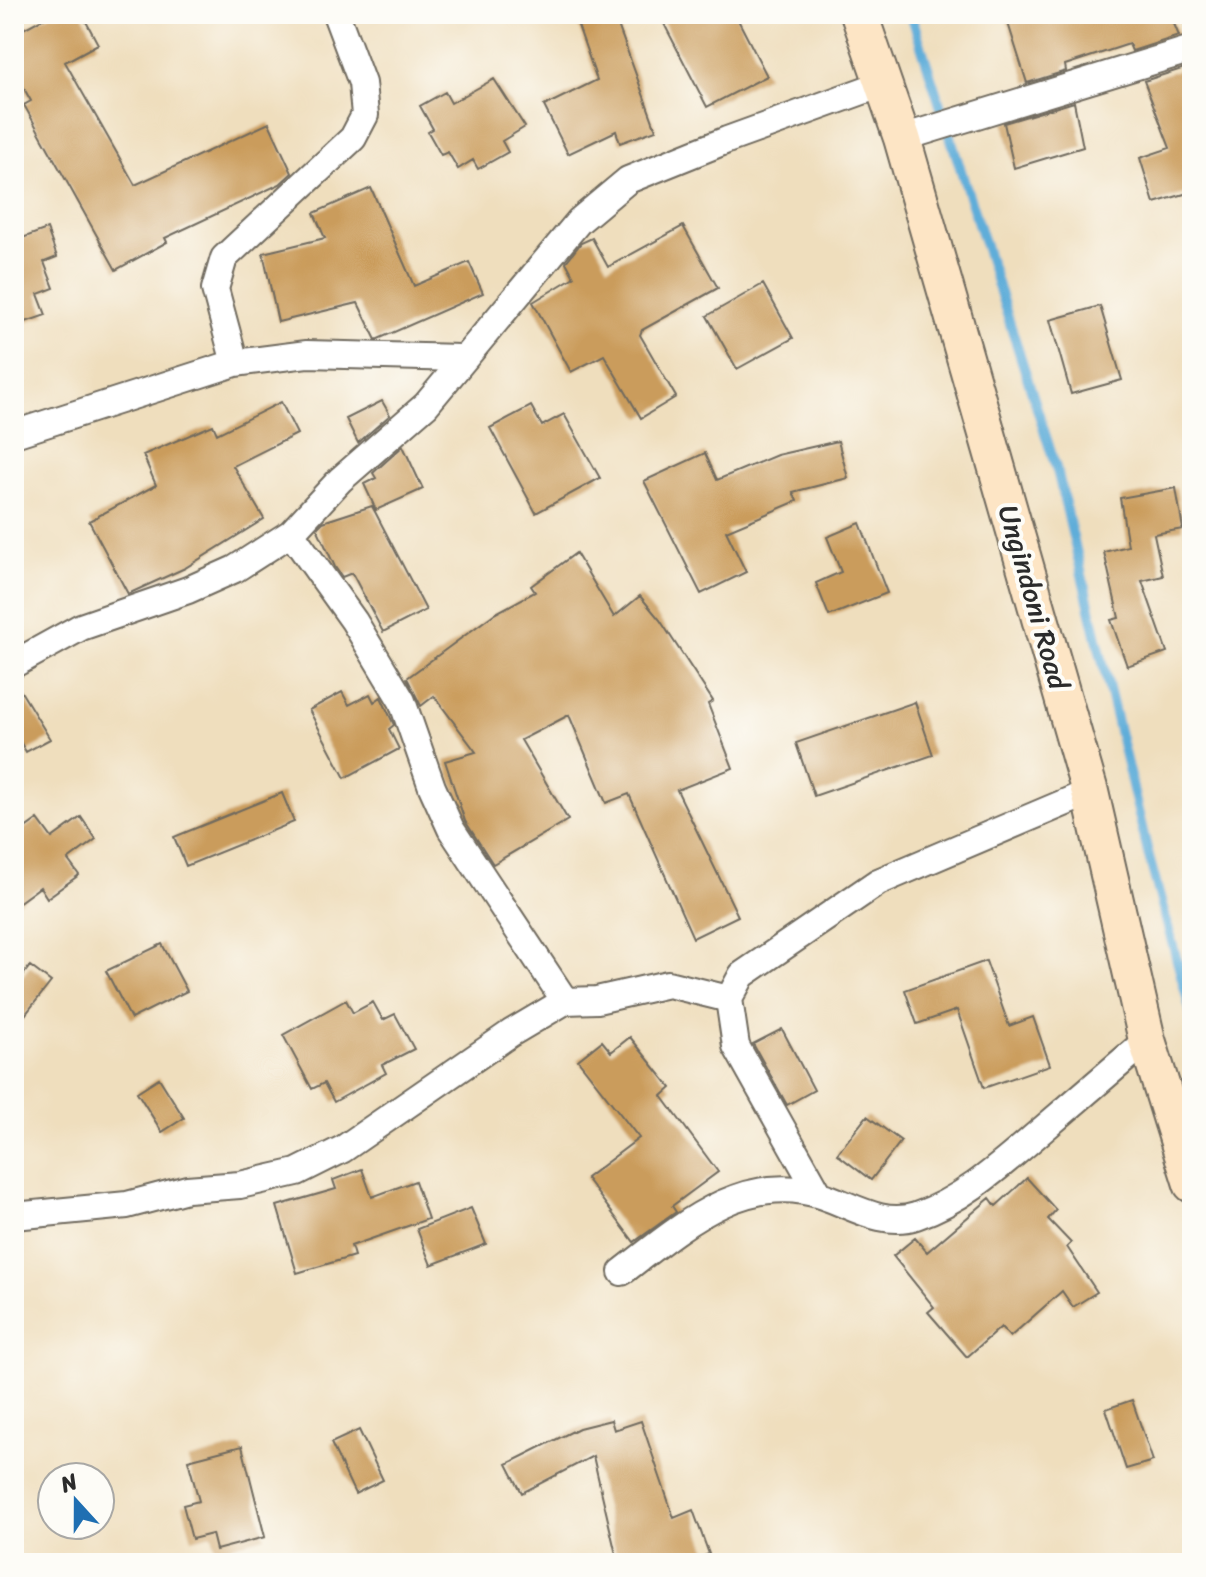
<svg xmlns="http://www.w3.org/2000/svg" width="1206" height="1577" font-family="Sriracha,sans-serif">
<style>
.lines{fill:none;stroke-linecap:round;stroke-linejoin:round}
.stream{stroke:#5fadd9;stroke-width:10}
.building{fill:#ca9c5b}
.street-casing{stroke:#706a5e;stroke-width:30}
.secondary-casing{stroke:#706a5e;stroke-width:40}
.street{stroke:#fff;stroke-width:26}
.secondary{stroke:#fde5c5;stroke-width:36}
.labels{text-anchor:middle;stroke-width:8;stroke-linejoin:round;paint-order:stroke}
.street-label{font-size:28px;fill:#2b2b2b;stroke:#fdfcf7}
</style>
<rect width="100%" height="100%" fill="#fdfcf7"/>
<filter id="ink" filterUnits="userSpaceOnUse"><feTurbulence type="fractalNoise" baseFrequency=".0125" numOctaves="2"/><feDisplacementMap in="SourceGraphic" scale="16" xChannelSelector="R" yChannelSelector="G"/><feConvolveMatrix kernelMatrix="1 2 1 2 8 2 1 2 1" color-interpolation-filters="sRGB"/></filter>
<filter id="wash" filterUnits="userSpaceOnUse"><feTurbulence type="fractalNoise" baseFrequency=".006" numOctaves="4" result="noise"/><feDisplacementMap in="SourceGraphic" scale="32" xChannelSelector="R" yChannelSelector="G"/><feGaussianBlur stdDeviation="1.8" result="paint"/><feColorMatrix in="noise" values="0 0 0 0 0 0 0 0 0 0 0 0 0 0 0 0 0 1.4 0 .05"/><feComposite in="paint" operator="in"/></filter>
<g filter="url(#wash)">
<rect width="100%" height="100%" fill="#efdebd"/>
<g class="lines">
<path class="stream" d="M 911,14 L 1058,474 L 1149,857 L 1192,1016"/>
</g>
<g id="blocks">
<path class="building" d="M 51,14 L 82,14 L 98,44 L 65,62 L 135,185 L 269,123 L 292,173 L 280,184 L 165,238 L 167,242 L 116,270 L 24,105 L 31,101 L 14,71 L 14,34 Z
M 574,14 L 614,14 L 656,130 L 620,143 L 616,131 L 568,154 L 544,106 L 597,80 Z
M 659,14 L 735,14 L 767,76 L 707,107 Z
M 1027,14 L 1170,14 L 1179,36 L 1132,51 L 1129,44 L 1065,65 L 1066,71 L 1027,83 L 1007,20 Z
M 1191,66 L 1192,199 L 1188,193 L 1154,203 L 1140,158 L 1170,148 L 1144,81 Z
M 494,79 L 525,127 L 502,141 L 508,152 L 478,169 L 473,160 L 458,169 L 448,152 L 441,155 L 428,132 L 433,129 L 420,106 L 445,92 L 451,103 Z
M 1074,102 L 1083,147 L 1014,168 L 1004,123 Z
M 371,188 L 414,286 L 469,262 L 483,293 L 376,340 L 358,303 L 278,322 L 263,253 L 325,238 L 314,213 Z
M 683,226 L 718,288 L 642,330 L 640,335 L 676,397 L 641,418 L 604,355 L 571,372 L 533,302 L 574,277 L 566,262 L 581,243 L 592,238 L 608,267 Z
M 47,229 L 57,257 L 44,262 L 54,288 L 38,294 L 46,315 L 14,326 L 14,238 L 17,240 Z
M 763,284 L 793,338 L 737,369 L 707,316 Z
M 1100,306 L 1122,380 L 1071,394 L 1050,320 Z
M 382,401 L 390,415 L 358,443 L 346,419 Z
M 281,402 L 297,434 L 233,466 L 264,519 L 185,568 L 128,594 L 89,521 L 156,485 L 143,455 L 213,425 L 217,434 Z
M 531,406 L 542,426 L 564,414 L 600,478 L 536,513 L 490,428 Z
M 838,441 L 848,478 L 793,492 L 797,501 L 726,531 L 746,572 L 701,594 L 644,481 L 705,453 L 717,480 L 777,455 Z
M 403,446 L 423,489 L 376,510 L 364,484 L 376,478 L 373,473 Z
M 1176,488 L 1183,529 L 1154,534 L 1163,576 L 1142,581 L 1167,652 L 1127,666 L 1111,620 L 1119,618 L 1104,552 L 1128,546 L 1120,498 Z
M 372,506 L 426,610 L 383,632 L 352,573 L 342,577 L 335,567 L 317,528 L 323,522 Z
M 860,523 L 887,593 L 829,616 L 816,583 L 841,572 L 827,537 Z
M 576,553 L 614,617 L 640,596 L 660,620 L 713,701 L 708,704 L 733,768 L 677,790 L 738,916 L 693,938 L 629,794 L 606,803 L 569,715 L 521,740 L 568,820 L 493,864 L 465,821 L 445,761 L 476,752 L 434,696 L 421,706 L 407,678 L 494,614 L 535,592 L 531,586 Z
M 14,680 L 50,739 L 26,752 L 14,731 Z
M 342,692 L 349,705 L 370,694 L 374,702 L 381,697 L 394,725 L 389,729 L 399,749 L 345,778 L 309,710 Z
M 915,702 L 933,755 L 814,796 L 796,743 Z
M 282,793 L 294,822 L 186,866 L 174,837 Z
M 81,817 L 96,839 L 68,860 L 79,875 L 47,898 L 40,887 L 14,906 L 14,836 L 38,819 L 52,838 Z
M 162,944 L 187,991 L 131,1019 L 106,971 Z
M 986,961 L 1009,1026 L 1033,1017 L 1050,1065 L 984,1088 L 957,1010 L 917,1024 L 905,990 Z
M 30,966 L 51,982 L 14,1029 L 14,987 Z
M 346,1000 L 353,1013 L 373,1002 L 383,1020 L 395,1014 L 414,1049 L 382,1065 L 386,1073 L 334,1102 L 324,1083 L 312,1089 L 283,1035 Z
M 782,1029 L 814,1090 L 787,1105 L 753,1044 Z
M 630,1037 L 671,1088 L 662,1096 L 718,1172 L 672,1206 L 676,1212 L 634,1242 L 586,1178 L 639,1138 L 578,1060 L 602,1041 L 611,1052 Z
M 159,1078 L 184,1118 L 162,1132 L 137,1092 Z
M 867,1116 L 901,1141 L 871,1180 L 837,1154 Z
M 362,1169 L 372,1197 L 415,1181 L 428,1219 L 351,1246 L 354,1256 L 297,1273 L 277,1206 L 336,1189 L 333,1180 Z
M 1027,1178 L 1056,1210 L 1048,1219 L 1071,1243 L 1067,1247 L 1097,1292 L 1073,1307 L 1062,1291 L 1010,1337 L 1001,1327 L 967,1357 L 928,1312 L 934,1307 L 893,1256 L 915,1238 L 927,1252 L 990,1198 L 996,1206 Z
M 471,1208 L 486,1244 L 431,1265 L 417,1229 Z
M 1132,1400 L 1153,1461 L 1126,1469 L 1106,1409 Z
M 611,1420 L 614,1430 L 641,1421 L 674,1518 L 693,1510 L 709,1554 L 687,1563 L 618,1563 L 593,1456 L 522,1493 L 507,1464 L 579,1428 Z
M 359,1430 L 383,1480 L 355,1494 L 331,1443 Z
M 242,1446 L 265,1537 L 216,1550 L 212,1534 L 192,1539 L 183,1505 L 199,1501 L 188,1460 Z"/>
</g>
</g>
<g filter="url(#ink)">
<use href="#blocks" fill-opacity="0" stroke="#706a5e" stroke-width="2"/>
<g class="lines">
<g class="street-casing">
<path id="street" d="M 902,138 L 1192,49
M 235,363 L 215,289 L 224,258 L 353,138 L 365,115 L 362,83 L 336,14
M 14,434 L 235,363 L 307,354 L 461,358
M 291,533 L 354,621 L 402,701 L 432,787 L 451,829 L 565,1001 L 597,1000 L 668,984 L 729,999
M 14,664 L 81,627 L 188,590 L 235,569 L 291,533 L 340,480 L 426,405 L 579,221 L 628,180 L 727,140 L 882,84
M 819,1194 L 736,1046 L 729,999 L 742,975 L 878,882 L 1090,792
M 14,1216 L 127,1205 L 187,1189 L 240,1185 L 297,1172 L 343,1149 L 511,1033 L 565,1001
M 622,1272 C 679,1228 745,1169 823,1196 C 853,1206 883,1227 916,1216 C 965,1199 1002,1164 1041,1131 C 1076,1101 1112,1070 1147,1040"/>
</g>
<g class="secondary-casing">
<path id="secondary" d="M 859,14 L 902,138 L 1090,792 L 1147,1040 L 1192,1184"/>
</g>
<use href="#street" class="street"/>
<use href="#secondary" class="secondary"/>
</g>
</g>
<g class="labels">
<g class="street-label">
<text transform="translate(1034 597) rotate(74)" y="10">Ungindoni Road</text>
</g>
</g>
<rect width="1206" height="1577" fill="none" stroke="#fdfcf7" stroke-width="48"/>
<g transform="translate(76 1501) rotate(339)"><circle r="38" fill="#fdfcf7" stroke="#a9a8a5" stroke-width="2"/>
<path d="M0-6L14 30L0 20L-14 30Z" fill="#1f6fb2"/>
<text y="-12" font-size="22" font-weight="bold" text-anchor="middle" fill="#2b2b2b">N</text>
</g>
</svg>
